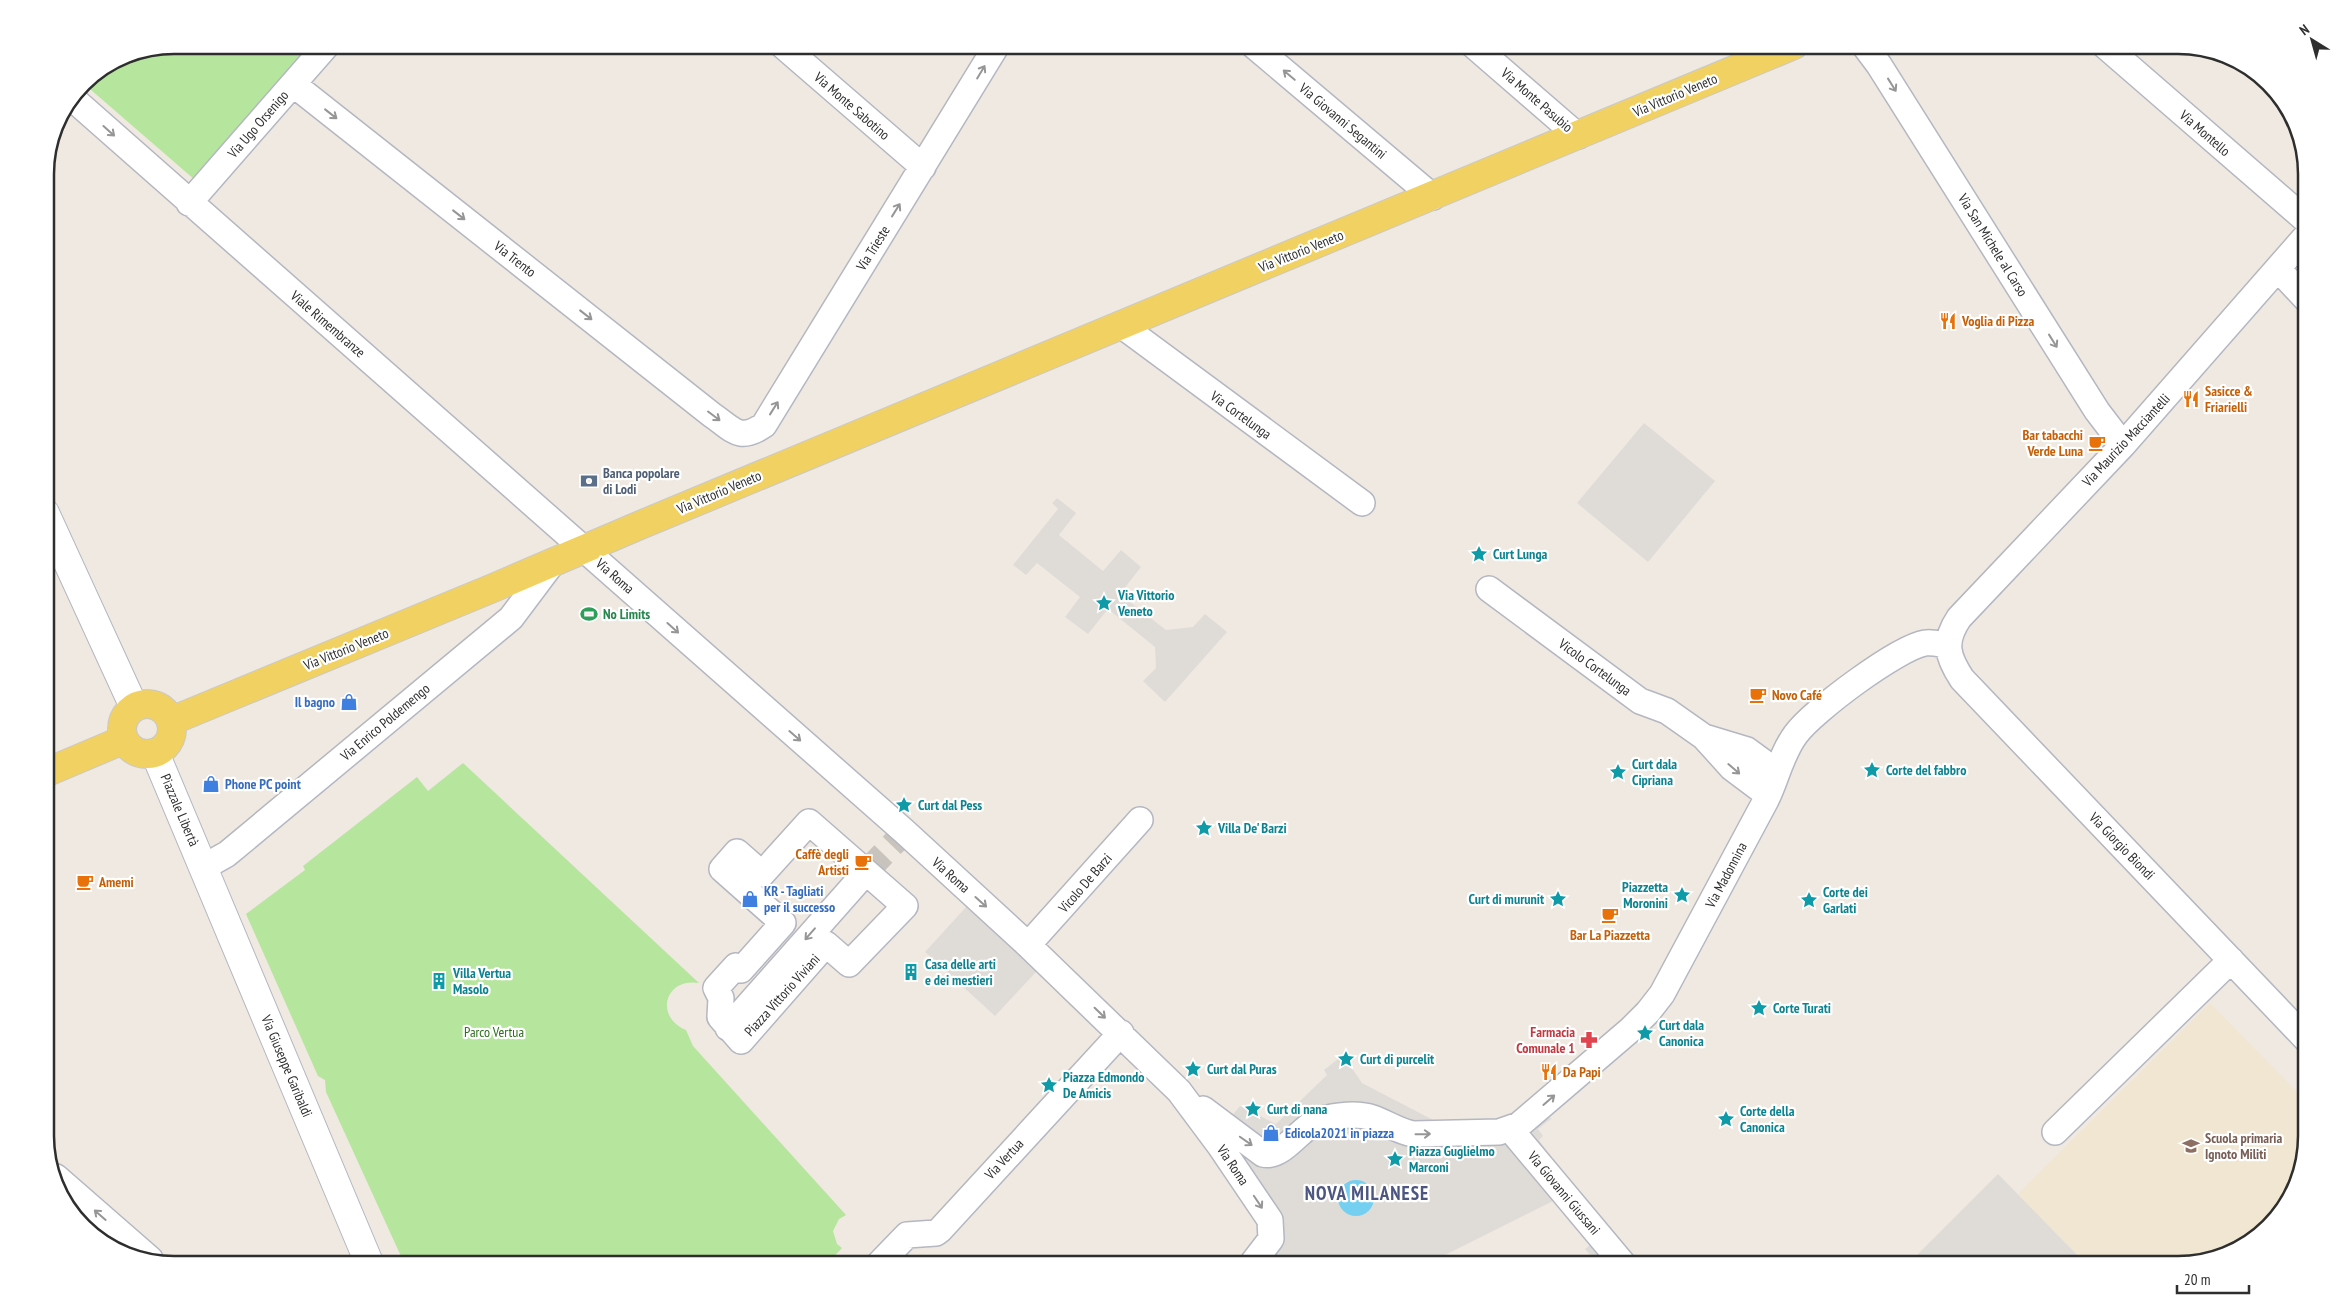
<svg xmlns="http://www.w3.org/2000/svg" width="2352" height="1310" font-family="'PT Sans Narrow',sans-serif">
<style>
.education{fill:#f0e6d1}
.green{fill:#b6e59e}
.plaza{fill:#dfdcd8;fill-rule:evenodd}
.water{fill:#75cff0}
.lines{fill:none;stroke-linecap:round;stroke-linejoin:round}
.street-tunnel{stroke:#c8c4bd;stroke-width:25;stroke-dasharray:25 12;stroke-linecap:butt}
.street-casing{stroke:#b4b7c1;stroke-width:28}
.secondary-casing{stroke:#b4b7c1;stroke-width:30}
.primary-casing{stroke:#c9c9c9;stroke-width:30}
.street{stroke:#fff;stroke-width:25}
.secondary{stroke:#fff;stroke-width:28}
.primary{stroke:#f2d163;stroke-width:28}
.oneway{stroke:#969696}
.labels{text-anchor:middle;stroke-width:4.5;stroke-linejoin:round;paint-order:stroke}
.street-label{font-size:14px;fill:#2e2e2e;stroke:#fff}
.food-label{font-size:14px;font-weight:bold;fill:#c56008;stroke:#fff;text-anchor:start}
.service-label{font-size:14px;font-weight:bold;fill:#4e5e75;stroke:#fff;text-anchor:start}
.culture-label{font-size:14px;font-weight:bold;fill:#0d838f;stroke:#fff;text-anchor:start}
.leisure-label{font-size:14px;font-weight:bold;fill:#27864d;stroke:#fff;text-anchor:start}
.shop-label{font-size:14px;font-weight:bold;fill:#366cbe;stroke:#fff;text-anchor:start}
.park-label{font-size:14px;fill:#2c6e1b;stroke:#fff}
.health-label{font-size:14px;font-weight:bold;fill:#be3a42;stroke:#fff;text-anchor:end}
.education-label{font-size:14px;font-weight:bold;fill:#785e54;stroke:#fff;text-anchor:start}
.district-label{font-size:19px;font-weight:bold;letter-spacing:1px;fill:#4d5680;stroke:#fff}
.rim{fill:none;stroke:#2e2e2e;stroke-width:2.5}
</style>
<rect width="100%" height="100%" fill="#efe9e1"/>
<path class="education" d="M 2210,1003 L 2307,1102 L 2307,1136 L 2290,1200 L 2243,1248 L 2178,1265 L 2087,1265 L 2018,1194 Z"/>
<path class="green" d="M 174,45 L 312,45 L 195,180 L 83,83 L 125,55 Z
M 463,763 L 699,983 C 665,977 654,1017 686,1030 L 693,1046 L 846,1215 L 839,1219 L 833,1231 L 837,1244 L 842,1248 L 826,1265 L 448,1265 L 446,1262 L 443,1265 L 405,1265 L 326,1092 L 325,1080 L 318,1076 L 246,914 L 305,870 L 303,866 L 417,777 L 428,791 Z"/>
<path class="plaza" d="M 1644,423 L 1715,481 L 1648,562 L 1577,503 Z
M 1057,498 L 1076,513 L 1059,535 L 1103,571 L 1121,550 L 1141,567 L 1120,594 L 1166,630 L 1193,627 L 1205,614 L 1227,632 L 1165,702 L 1143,681 L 1156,668 L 1155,647 L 1108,609 L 1088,634 L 1065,617 L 1080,597 L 1037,563 L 1026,575 L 1013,565 L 1058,509 L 1052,503 Z
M 967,906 L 1037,971 L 995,1016 L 925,952 Z
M 1343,1055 L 1362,1083 L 1437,1122 L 1552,1118 L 1538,1129 L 1543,1136 L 1539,1140 L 1576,1191 L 1640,1265 L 1610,1265 L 1608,1262 L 1599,1265 L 1585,1249 L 1590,1245 L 1553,1201 L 1425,1265 L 1280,1265 L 1270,1255 L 1241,1163 L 1224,1125 L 1240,1106 L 1276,1124 L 1327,1075 L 1324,1070 ZM 1355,1180 L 1365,1182 L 1369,1186 L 1374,1197 L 1370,1210 L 1339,1190 L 1346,1182 Z
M 1998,1174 L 2087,1265 L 1907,1265 Z"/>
<path class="water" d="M1338 1198a18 18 0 1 1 36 0a18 18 0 1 1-36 0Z"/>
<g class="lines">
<path class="street-tunnel" d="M 866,872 L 896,841"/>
<g class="street-casing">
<path id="street" d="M 782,45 L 923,167
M 1253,45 L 1433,197
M 1473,45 L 1578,136
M 1864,45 L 1879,65 L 2097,411 L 2123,445
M 2104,45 L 2307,221
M 293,84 L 712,415 C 734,430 739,442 764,425 L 997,45
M 72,98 L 905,832 L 1028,945 L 1179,1091 L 1220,1146 L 1270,1220 L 1271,1239 L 1251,1265
M 189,203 L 327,45
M 2307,235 L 2123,445 L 1959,618 C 1943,642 1947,656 1962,679 L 2307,1040
M 2278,269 L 2307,300
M 1121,325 L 1362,503
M 1489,589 L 1640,701 L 1667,711 L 1704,737 L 1732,768 L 1768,795
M 1704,737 L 1747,750 L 1777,772
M 809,822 L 905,906 L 849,964 L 826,944 L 741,1041 L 720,1017 L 721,998 L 716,988 L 736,966 L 741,970 L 783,923 L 722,869 L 737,852 L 762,874 Z
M 204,867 L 227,854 L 511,618 L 553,562
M 1028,945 L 1140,820
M 728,1028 L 866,872
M 1203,1109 L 1263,1154 C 1283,1159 1300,1127 1320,1120 C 1336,1115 1358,1113 1373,1118 C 1387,1123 1398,1131 1413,1134 L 1499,1132 L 1519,1125 L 1630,1030 L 1648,1012 L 1662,994 C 1697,930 1731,865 1766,800 C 1777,778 1781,754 1796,734 C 1813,711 1897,648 1925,643 C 1932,642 1940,644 1947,645
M 1511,1130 L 1624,1265
M 2055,1132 L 2231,960
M 56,1177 L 150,1259
M 878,1265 L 907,1235 L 936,1233 L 940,1230 L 1121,1033"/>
</g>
<g class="secondary-casing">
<path id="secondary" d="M 45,513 L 134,707
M 155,753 L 370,1265"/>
</g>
<g class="primary-casing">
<path id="primary" d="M122 729a25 25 0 1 1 50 0a25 25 0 1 1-50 0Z
M 171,721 L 493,588 L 638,526 L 1794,45
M 45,773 L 123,740"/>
</g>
<use href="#street" class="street"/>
<use href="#secondary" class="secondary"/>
<use href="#primary" class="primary"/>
</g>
<defs><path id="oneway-shaft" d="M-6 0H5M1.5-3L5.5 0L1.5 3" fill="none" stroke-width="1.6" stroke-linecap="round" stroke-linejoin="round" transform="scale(1.25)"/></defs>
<g class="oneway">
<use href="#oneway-shaft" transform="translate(981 72) rotate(-59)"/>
<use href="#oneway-shaft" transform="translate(1289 75) rotate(-140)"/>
<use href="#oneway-shaft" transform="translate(1892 85) rotate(58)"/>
<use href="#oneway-shaft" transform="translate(331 114) rotate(38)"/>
<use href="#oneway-shaft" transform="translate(109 131) rotate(42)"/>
<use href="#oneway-shaft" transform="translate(896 210) rotate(-58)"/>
<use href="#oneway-shaft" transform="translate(459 215) rotate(38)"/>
<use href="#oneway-shaft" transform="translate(586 315) rotate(38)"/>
<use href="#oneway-shaft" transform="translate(2053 341) rotate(58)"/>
<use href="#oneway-shaft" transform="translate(774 408) rotate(-58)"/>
<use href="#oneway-shaft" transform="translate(714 416) rotate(37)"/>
<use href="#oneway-shaft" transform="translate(673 628) rotate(42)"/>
<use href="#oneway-shaft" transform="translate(795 736) rotate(41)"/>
<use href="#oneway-shaft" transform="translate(1734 769) rotate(41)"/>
<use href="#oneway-shaft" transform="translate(981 902) rotate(42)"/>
<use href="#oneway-shaft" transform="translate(810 934) rotate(131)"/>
<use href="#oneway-shaft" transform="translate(1100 1013) rotate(44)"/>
<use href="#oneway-shaft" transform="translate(1549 1100) rotate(-41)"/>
<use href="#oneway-shaft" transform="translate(1423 1134) rotate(-1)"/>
<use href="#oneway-shaft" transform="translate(1246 1141) rotate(35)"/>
<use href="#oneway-shaft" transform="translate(1258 1202) rotate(56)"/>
<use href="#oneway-shaft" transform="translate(100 1215) rotate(-139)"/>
</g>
<defs>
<g id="restaurant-bare" transform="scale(1.35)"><path d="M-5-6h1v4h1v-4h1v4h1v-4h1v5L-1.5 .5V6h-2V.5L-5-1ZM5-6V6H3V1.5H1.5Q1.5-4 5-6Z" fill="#e8710a" stroke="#fff" stroke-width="2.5" paint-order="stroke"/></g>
<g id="cafe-bare" transform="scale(1.35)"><path d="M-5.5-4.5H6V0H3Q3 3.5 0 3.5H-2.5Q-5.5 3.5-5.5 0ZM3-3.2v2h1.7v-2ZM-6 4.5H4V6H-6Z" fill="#e8710a" stroke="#fff" stroke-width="2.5" paint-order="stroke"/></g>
<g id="bank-bare" transform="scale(1.35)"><path d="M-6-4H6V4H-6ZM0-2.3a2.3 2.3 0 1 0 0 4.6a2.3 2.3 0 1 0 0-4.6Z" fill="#5c6f8a" stroke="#fff" stroke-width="2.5" paint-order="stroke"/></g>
<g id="sight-bare" transform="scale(1.35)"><path d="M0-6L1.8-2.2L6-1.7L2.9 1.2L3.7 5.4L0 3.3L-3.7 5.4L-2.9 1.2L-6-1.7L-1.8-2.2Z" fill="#0f9aa8" stroke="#fff" stroke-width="2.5" paint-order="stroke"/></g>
<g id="stadium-bare" transform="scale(1.35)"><path d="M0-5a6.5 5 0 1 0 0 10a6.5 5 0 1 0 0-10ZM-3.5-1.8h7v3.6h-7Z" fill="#2e9e5b" stroke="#fff" stroke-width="2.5" paint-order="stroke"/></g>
<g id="shop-bare" transform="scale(1.35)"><path d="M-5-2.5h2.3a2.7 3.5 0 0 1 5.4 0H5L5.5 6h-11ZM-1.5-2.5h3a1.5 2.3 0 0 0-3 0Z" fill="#3f7fe0" stroke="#fff" stroke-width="2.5" paint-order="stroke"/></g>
<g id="building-bare" transform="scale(1.35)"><path d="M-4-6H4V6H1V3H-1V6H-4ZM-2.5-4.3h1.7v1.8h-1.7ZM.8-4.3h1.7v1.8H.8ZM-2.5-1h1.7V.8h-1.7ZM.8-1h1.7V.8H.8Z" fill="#0f9aa8" stroke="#fff" stroke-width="2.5" paint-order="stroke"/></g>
<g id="pharmacy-bare" transform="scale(1.35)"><path d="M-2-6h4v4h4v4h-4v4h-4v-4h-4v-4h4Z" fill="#e0444e" stroke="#fff" stroke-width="2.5" paint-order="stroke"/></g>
<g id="school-bare" transform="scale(1.35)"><path d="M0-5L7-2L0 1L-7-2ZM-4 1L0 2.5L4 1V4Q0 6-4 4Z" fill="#8d6e63" stroke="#fff" stroke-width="2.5" paint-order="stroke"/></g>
</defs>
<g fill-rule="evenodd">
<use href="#restaurant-bare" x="1948" y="321"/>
<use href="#restaurant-bare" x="2191" y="399"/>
<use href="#cafe-bare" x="2097" y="443"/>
<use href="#bank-bare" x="589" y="481"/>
<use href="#sight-bare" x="1479" y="554"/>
<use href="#sight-bare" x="1104" y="603"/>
<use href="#stadium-bare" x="589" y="614"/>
<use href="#cafe-bare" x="1758" y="695"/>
<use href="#shop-bare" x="349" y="702"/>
<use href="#sight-bare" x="1872" y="770"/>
<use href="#sight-bare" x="1618" y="772"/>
<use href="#shop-bare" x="211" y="784"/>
<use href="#sight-bare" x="904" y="805"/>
<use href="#sight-bare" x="1204" y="828"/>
<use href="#cafe-bare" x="863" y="862"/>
<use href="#cafe-bare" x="85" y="882"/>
<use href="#sight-bare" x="1682" y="895"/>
<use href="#shop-bare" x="750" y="899"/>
<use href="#sight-bare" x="1558" y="899"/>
<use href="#sight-bare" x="1809" y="900"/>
<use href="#cafe-bare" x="1610" y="915"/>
<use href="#building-bare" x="911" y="972"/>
<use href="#building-bare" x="439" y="981"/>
<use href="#sight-bare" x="1759" y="1008"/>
<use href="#sight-bare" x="1645" y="1033"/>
<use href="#pharmacy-bare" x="1589" y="1040"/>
<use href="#sight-bare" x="1346" y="1059"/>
<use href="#sight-bare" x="1193" y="1069"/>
<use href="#restaurant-bare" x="1549" y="1072"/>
<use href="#sight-bare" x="1049" y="1085"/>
<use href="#sight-bare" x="1253" y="1109"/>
<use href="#sight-bare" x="1726" y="1119"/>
<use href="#shop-bare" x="1271" y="1133"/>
<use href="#school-bare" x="2191" y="1146"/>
<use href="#sight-bare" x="1395" y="1159"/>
</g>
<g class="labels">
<g class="street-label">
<text transform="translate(1675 95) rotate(-23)" y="5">Via Vittorio Veneto</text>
<text transform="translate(1537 100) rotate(41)" y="5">Via Monte Pasubio</text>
<text transform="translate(852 106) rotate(41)" y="5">Via Monte Sabotino</text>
<text transform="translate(1343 121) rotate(40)" y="5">Via Giovanni Segantini</text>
<text transform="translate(258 124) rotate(-49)" y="5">Via Ugo Orsenigo</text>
<text transform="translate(2205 133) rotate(41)" y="5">Via Montello</text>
<text transform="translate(1993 245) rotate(58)" y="5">Via San Michele al Carso</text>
<text transform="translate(873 248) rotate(-58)" y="5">Via Trieste</text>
<text transform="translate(1301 251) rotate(-22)" y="5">Via Vittorio Veneto</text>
<text transform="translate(515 259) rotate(38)" y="5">Via Trento</text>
<text transform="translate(328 324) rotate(41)" y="5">Viale Rimembranze</text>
<text transform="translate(1241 415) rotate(36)" y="5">Via Cortelunga</text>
<text transform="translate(2126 440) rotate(-47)" y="5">Via Maurizio Macciantelli</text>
<text transform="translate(719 492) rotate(-23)" y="5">Via Vittorio Veneto</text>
<text transform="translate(615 576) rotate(41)" y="5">Via Roma</text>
<text transform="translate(346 649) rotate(-22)" y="5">Via Vittorio Veneto</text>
<text transform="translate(1595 667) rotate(36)" y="5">Vicolo Cortelunga</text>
<text transform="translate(385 722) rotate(-40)" y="5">Via Enrico Poldemengo</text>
<text transform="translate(180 810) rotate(67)" y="5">Piazzale Libertà</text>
<text transform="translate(2122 846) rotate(46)" y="5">Via Giorgio Biondi</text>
<text transform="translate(951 875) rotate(42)" y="5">Via Roma</text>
<text transform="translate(1726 875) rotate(-62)" y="5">Via Madonnina</text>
<text transform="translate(1085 883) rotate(-49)" y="5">Vicolo De Barzi</text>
<text transform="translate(782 995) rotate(-48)" y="5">Piazza Vittorio Viviani</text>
<text transform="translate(287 1066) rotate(67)" y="5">Via Giuseppe Garibaldi</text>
<text transform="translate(1004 1159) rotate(-47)" y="5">Via Vertua</text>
<text transform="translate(1233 1165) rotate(56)" y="5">Via Roma</text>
<text transform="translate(1564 1193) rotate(50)" y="5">Via Giovanni Giussani</text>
</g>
<g class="food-label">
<text x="1962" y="326">Voglia di Pizza</text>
<text x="2205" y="396">Sasicce &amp;<tspan x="2205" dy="16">Friarielli</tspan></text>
<text x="2083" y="440" text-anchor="end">Bar tabacchi<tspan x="2083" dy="16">Verde Luna</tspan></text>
<text x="1772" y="700">Novo Café</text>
<text x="849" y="859" text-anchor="end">Caffè degli<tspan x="849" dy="16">Artisti</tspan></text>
<text x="99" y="887">Amemi</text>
<text x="1610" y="940" text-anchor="middle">Bar La Piazzetta</text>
<text x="1563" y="1077">Da Papi</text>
</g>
<g class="service-label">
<text x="603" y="478">Banca popolare<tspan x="603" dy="16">di Lodi</tspan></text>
</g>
<g class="culture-label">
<text x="1493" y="559">Curt Lunga</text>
<text x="1118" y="600">Via Vittorio<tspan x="1118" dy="16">Veneto</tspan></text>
<text x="1632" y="769">Curt dala<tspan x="1632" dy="16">Cipriana</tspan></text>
<text x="1886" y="775">Corte del fabbro</text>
<text x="918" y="810">Curt dal Pess</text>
<text x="1218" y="833">Villa De' Barzi</text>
<text x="1668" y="892" text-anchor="end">Piazzetta<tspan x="1668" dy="16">Moronini</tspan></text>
<text x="1823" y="897">Corte dei<tspan x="1823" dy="16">Garlati</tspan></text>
<text x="1544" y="904" text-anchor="end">Curt di murunit</text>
<text x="925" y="969">Casa delle arti<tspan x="925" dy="16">e dei mestieri</tspan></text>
<text x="453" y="978">Villa Vertua<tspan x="453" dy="16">Masolo</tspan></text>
<text x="1773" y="1013">Corte Turati</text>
<text x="1659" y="1030">Curt dala<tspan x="1659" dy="16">Canonica</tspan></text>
<text x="1360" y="1064">Curt di purcelit</text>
<text x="1207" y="1074">Curt dal Puras</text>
<text x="1063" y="1082">Piazza Edmondo<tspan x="1063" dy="16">De Amicis</tspan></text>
<text x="1267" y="1114">Curt di nana</text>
<text x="1740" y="1116">Corte della<tspan x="1740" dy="16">Canonica</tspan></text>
<text x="1409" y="1156">Piazza Guglielmo<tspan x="1409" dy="16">Marconi</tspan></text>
</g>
<g class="leisure-label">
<text x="603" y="619">No Limits</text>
</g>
<g class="shop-label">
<text x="335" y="707" text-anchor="end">Il bagno</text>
<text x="225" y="789">Phone PC point</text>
<text x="764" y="896">KR - Tagliati<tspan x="764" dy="16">per il successo</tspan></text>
<text x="1285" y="1138">Edicola2021 in piazza</text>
</g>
<g class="park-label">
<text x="494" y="1037">Parco Vertua</text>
</g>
<g class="health-label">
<text x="1575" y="1037">Farmacia<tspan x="1575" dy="16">Comunale 1</tspan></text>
</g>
<g class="education-label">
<text x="2205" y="1143">Scuola primaria<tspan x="2205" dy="16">Ignoto Militi</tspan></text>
</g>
<g class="district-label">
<text x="1367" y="1200">NOVA MILANESE</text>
</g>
</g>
<path d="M0 0H2352V1310H0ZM174 54H2178A120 120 0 0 1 2298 174V1136A120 120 0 0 1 2178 1256H174A120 120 0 0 1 54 1136V174A120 120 0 0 1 174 54Z" fill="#fff" fill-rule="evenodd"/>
<path class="rim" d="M174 54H2178A120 120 0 0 1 2298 174V1136A120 120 0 0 1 2178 1256H174A120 120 0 0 1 54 1136V174A120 120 0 0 1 174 54Z"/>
<g transform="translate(2312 40) rotate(323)" stroke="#ffffff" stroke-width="4" paint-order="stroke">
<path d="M0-4L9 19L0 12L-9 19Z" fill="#2e2e2e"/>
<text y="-8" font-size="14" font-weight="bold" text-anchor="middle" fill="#2e2e2e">N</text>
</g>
<path d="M2177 1285v8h72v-8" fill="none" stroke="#2e2e2e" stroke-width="2.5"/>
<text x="2184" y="1285" font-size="15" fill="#2e2e2e" stroke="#ffffff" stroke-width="4" paint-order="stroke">20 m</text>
</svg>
